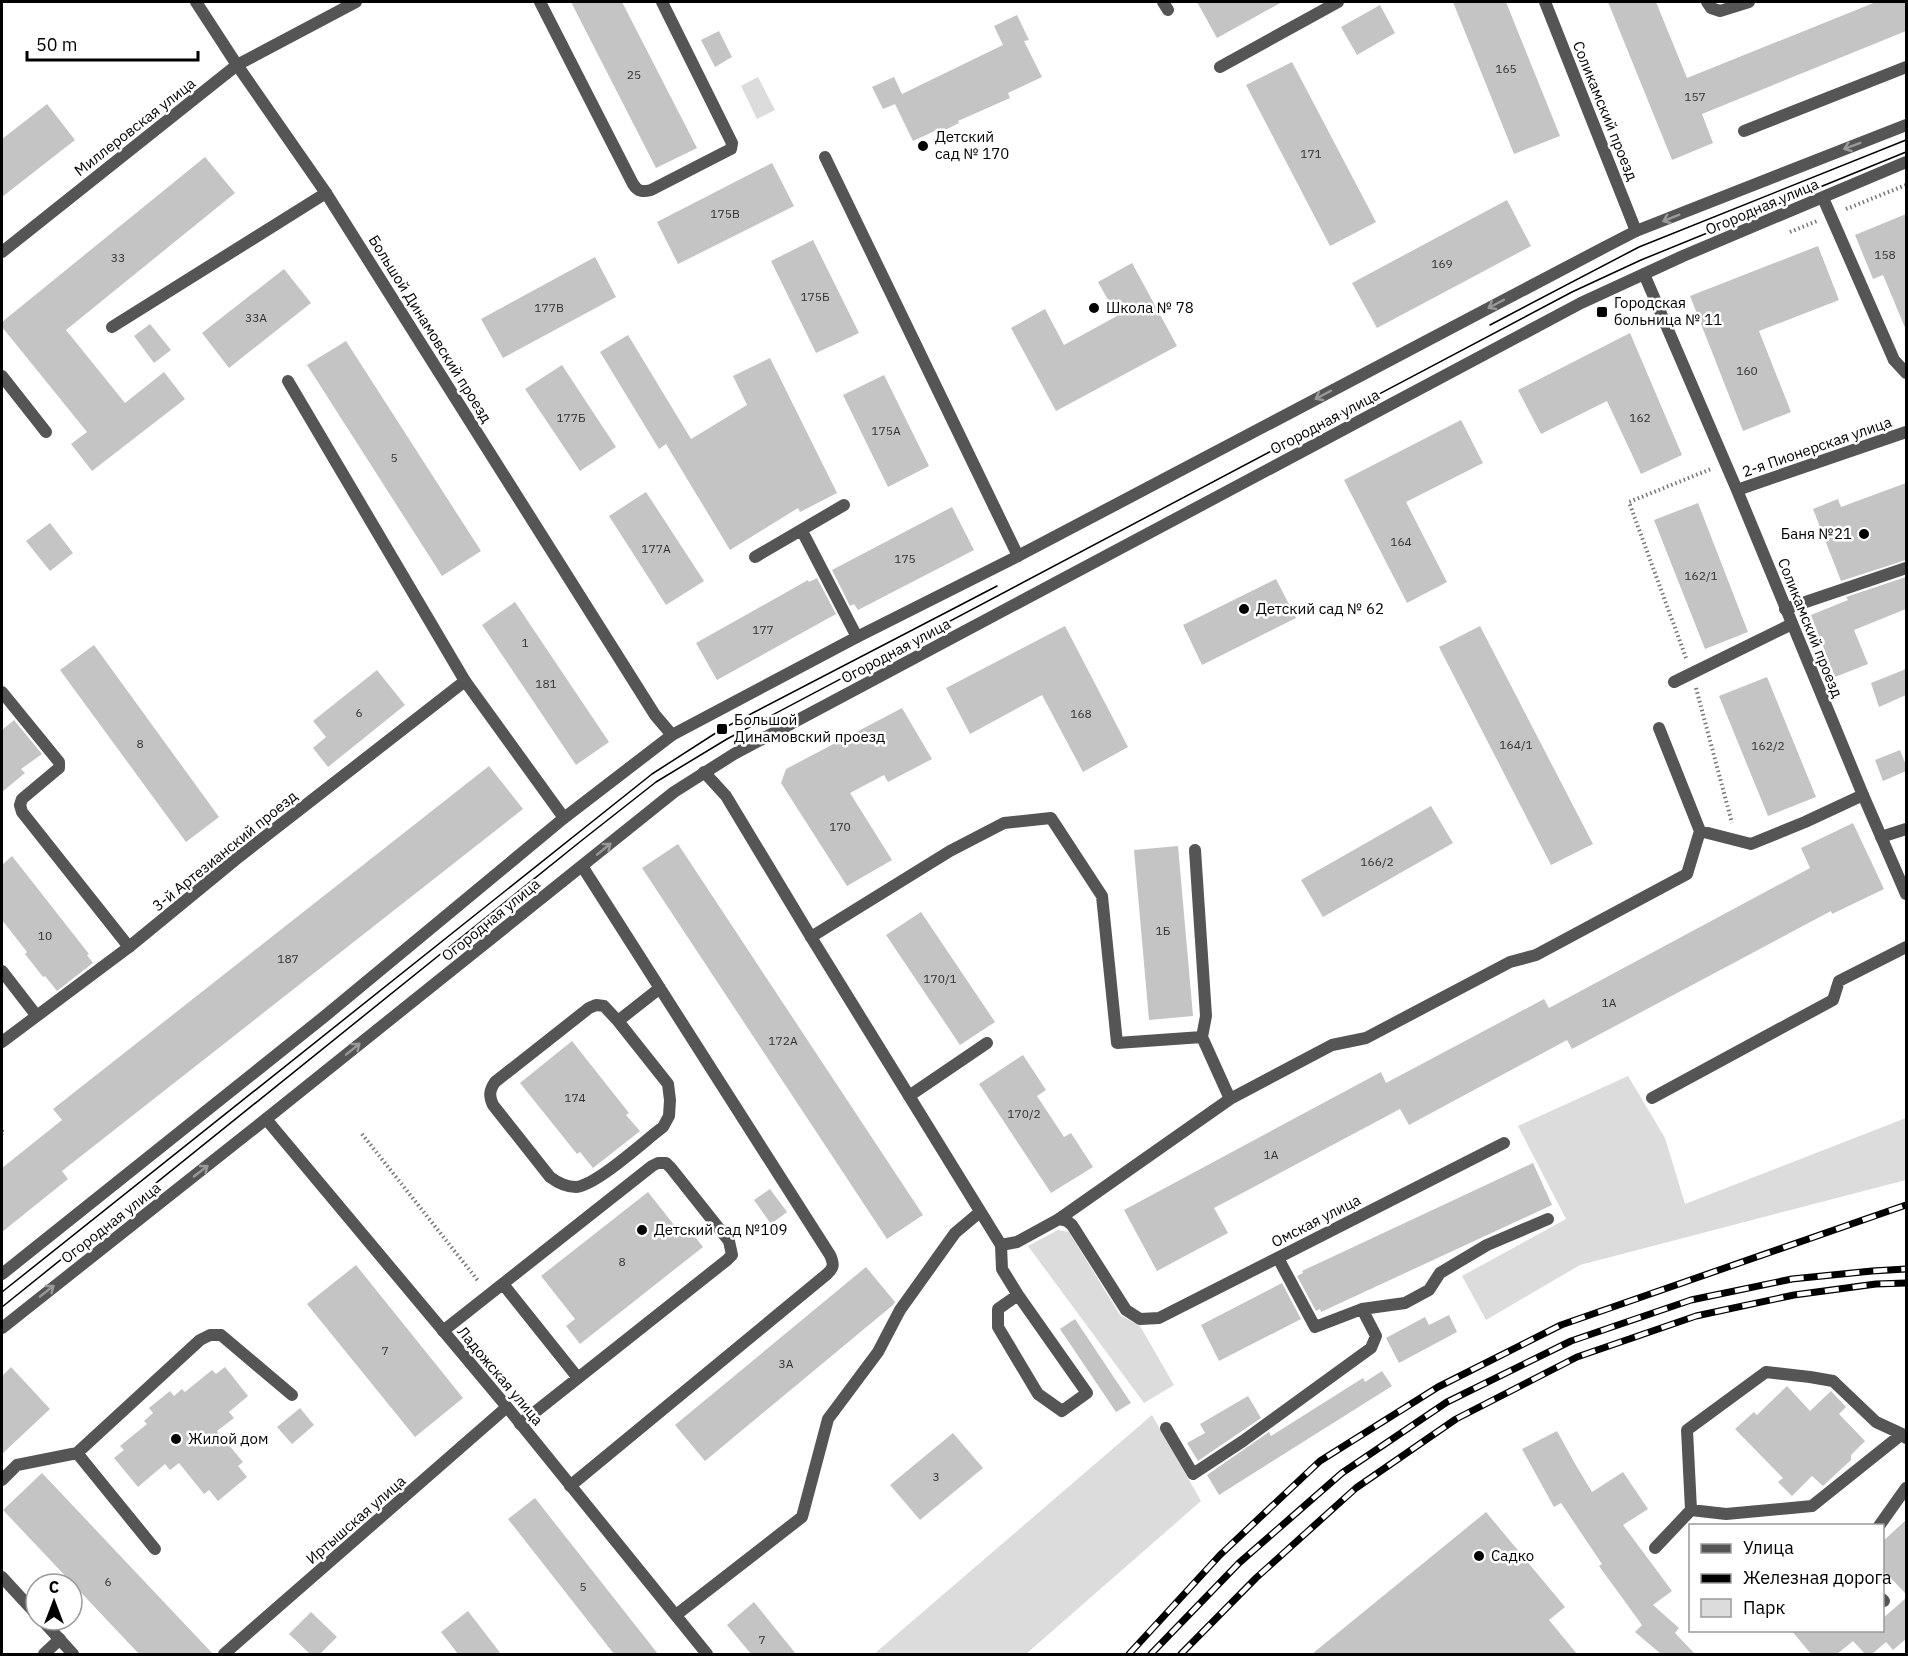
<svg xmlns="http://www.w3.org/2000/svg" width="1908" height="1656" font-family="'IBM Plex Sans',sans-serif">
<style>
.green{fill:#dcdcdc}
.building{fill:#c4c4c4}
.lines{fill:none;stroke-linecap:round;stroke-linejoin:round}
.path{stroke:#777;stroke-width:4;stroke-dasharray:1.5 3;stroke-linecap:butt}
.service{stroke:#555;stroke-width:12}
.minor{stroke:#555;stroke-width:12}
.tertiary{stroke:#555;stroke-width:12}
.tram{stroke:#000;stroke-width:1.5}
.rail-casing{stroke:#000;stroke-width:7}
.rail{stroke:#fff;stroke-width:4.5;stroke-dasharray:14;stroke-linecap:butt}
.oneway{stroke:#999}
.poi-dot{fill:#000;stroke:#fff;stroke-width:2}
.labels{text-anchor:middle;stroke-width:5;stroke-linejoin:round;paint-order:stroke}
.number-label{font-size:12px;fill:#313131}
.street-label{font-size:15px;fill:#000;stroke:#fff}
.poi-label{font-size:15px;fill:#000;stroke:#fff;text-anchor:start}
</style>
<rect width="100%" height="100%" fill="#fff"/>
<path class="green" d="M 758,77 L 775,110 L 757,119 L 741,86 Z
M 1628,1076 L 1665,1138 L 1685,1204 L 1906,1118 L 1906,1180 L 1580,1265 L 1486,1320 L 1462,1276 L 1566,1219 L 1518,1126 Z
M 1058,1230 L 1069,1232 L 1120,1315 L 1140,1326 L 1174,1385 L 1144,1403 L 1028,1246 Z
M 1152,1415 L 1201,1501 L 1026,1654 L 874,1654 Z"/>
<path class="building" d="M 571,2 L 622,2 L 697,148 L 656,168 Z
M 1197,2 L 1282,2 L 1217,38 Z
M 1453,2 L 1506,2 L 1560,136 L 1514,154 Z
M 1608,2 L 1656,2 L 1687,78 L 1876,2 L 1906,2 L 1906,31 L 1702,114 L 1713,143 L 1672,160 Z
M 1380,5 L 1395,33 L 1357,55 L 1341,27 Z
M 1017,15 L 1029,40 L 1024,41 L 1042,77 L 1008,93 L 1010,98 L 958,121 L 959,123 L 941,132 L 939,129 L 913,141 L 895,104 L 883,109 L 872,87 L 894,77 L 902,94 L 1003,45 L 994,26 Z
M 719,31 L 732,57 L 715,67 L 701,40 Z
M 1292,62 L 1376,222 L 1330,246 L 1246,85 Z
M 47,104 L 75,140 L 2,197 L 2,139 Z
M 205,157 L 235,193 L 66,330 L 125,403 L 164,372 L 185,399 L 92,471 L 71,444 L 87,432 L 2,327 L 2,322 Z
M 772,163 L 794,206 L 678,264 L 657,222 Z
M 1507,200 L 1531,246 L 1377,328 L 1352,283 Z
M 1906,214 L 1906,330 L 1883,275 L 1873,279 L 1855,235 Z
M 813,240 L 859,333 L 816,353 L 771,261 Z
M 1818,246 L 1839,300 L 1759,331 L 1791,412 L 1743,431 L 1690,296 Z
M 595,257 L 616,297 L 503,358 L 481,319 Z
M 1132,263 L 1177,346 L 1056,411 L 1011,328 L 1045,309 L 1064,345 L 1117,316 L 1098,282 Z
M 284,269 L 311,303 L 229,368 L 202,333 Z
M 150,324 L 171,350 L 154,363 L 134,336 Z
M 1630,333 L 1682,455 L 1641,474 L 1607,401 L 1541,434 L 1518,390 Z
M 628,335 L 691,439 L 747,405 L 733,376 L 770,358 L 837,493 L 800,512 L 798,508 L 730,550 L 666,444 L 659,449 L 600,352 Z
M 346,341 L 481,551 L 442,576 L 307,365 Z
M 562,365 L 616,447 L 580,471 L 525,389 Z
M 884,375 L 929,466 L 888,487 L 843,395 Z
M 1461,420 L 1483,463 L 1406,502 L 1447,582 L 1407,603 L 1344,480 Z
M 1906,483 L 1906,560 L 1841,581 L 1813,509 L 1838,499 L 1841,507 Z
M 646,492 L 704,581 L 666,605 L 609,516 Z
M 1698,503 L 1748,632 L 1705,649 L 1654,520 Z
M 952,507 L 974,550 L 858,610 L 854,604 L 850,606 L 832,570 Z
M 50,523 L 73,553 L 50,571 L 26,541 Z
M 1906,577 L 1906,609 L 1854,630 L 1868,664 L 1835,677 L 1811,615 L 1848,600 L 1846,597 Z
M 817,578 L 836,614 L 717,680 L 696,643 L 808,580 L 809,582 Z
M 1276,579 L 1296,618 L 1202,665 L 1183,625 Z
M 515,602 L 609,742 L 576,765 L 482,625 Z
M 1065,626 L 1128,747 L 1083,772 L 1042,695 L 970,734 L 946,688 Z
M 1480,626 L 1593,844 L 1551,865 L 1439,647 Z
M 94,645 L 219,817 L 186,842 L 60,670 Z
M 1906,669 L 1906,695 L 1879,707 L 1871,683 Z
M 377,670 L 405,705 L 328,767 L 313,748 L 326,737 L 313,721 Z
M 1767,677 L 1816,797 L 1768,816 L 1719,696 Z
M 902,708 L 932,759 L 888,782 L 884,775 L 850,793 L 892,860 L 847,886 L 781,783 L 786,769 Z
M 14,720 L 42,754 L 21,769 L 25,773 L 2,792 L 2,730 Z
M 1900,750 L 1906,765 L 1906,771 L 1883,781 L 1875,760 Z
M 489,766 L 523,809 L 62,1171 L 68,1179 L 2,1232 L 2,1168 L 62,1120 L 53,1109 Z
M 1431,806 L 1453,843 L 1323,917 L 1301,880 Z
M 1853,823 L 1884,889 L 1832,914 L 1831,911 L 1572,1049 L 1567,1040 L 1409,1125 L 1400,1109 L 1214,1208 L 1228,1233 L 1157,1271 L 1124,1210 L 1381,1072 L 1386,1083 L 1544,999 L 1549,1008 L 1810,868 L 1801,848 Z
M 678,844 L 923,1215 L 887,1239 L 642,868 Z
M 1178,846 L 1193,1016 L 1149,1020 L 1134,850 Z
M 12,856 L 89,954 L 87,955 L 93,963 L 57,991 L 45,976 L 43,977 L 25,954 L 27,952 L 2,920 L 2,865 Z
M 921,912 L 995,1022 L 960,1045 L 886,935 Z
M 572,1041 L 629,1113 L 626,1115 L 640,1131 L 593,1168 L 580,1152 L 577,1154 L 520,1083 Z
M 1023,1055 L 1046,1090 L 1037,1096 L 1064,1137 L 1071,1133 L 1093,1167 L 1051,1193 L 979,1084 Z
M 1533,1163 L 1552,1205 L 1321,1312 L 1320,1309 L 1316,1311 L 1297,1276 L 1303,1273 L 1302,1271 Z
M 770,1189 L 787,1212 L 771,1224 L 754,1200 Z
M 648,1192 L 682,1235 L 689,1229 L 703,1247 L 580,1344 L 566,1326 L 575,1319 L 541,1276 Z
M 356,1265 L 463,1398 L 415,1437 L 307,1304 Z
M 866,1267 L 895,1302 L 893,1305 L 705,1461 L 675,1425 Z
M 1282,1283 L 1301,1319 L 1219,1361 L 1201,1325 Z
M 1449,1315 L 1457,1332 L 1399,1363 L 1386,1338 L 1425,1317 L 1429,1325 Z
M 1075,1319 L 1131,1403 L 1116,1412 L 1060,1329 Z
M 11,1367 L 50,1409 L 2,1454 L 2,1376 Z
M 225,1367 L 248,1396 L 229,1412 L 234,1418 L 217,1431 L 243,1462 L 238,1466 L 247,1477 L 218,1501 L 209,1490 L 204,1494 L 179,1463 L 170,1470 L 165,1464 L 138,1487 L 114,1458 L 124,1450 L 120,1446 L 147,1424 L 144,1421 L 153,1413 L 149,1408 L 170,1391 L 174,1396 L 182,1389 L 185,1392 L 212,1370 L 216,1374 Z
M 1382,1371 L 1392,1386 L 1219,1495 L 1207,1475 L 1269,1432 L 1271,1436 L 1363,1378 L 1365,1382 Z
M 1787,1386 L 1810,1411 L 1831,1391 L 1846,1407 L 1839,1414 L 1865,1441 L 1851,1455 L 1851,1460 L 1823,1486 L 1812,1476 L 1792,1496 L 1778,1482 L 1783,1478 L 1735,1429 L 1754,1412 L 1757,1415 Z
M 1248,1396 L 1261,1418 L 1198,1461 L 1187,1443 L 1205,1433 L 1200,1424 Z
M 300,1408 L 314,1425 L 292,1444 L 277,1427 Z
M 1557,1431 L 1574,1462 L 1592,1492 L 1623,1472 L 1648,1509 L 1623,1525 L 1672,1591 L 1653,1605 L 1679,1628 L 1675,1633 L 1695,1654 L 1661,1654 L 1635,1632 L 1642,1625 L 1599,1566 L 1602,1564 L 1561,1503 L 1554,1507 L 1522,1449 Z
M 953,1433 L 983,1468 L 920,1520 L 890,1485 Z
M 42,1473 L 213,1654 L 139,1654 L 3,1510 Z
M 535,1498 L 658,1654 L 614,1654 L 508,1519 Z
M 1486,1512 L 1565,1607 L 1549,1620 L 1577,1654 L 1312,1654 Z
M 1906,1520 L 1906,1594 L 1882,1569 L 1882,1542 Z
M 1906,1598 L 1906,1639 L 1893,1650 L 1886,1642 L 1872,1654 L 1865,1654 L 1853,1641 L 1837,1654 L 1811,1654 L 1791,1630 L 1882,1630 L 1882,1619 Z
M 754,1602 L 796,1654 L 751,1654 L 727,1625 Z
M 468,1611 L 501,1654 L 458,1654 L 441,1632 Z
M 311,1612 L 337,1637 L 320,1654 L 310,1654 L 289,1634 Z"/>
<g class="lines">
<path class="path" d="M 1846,209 L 1906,185
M 1790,232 L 1817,221
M 1686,658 L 1629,502 L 1711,469
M 1696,688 L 1732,823
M 2,1130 L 2,1135
M 362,1134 L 479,1282"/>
<path class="service" d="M 540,2 L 633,184 C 638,192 643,192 651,190 L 725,152 L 731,149 L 732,143 L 662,2
M 1163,2 L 1168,10
M 1707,2 L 1711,8 L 1720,11 L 1749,2
M 1220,67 L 1338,2
M 1744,131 L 1906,67
M 825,157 L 1018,556
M 1823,198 L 1894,360 L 1906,373
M 112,327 L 326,193
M 2,376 L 46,432
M 288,381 L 465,681
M 802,531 L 857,637
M 755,557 L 844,505
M 1785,609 L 1906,568
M 1674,682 L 1792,624
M 2,692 L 59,762 L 59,768 L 22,799 L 20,805 L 22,812 L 129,947
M 1700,831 L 1751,844 L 1805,822 L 1863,795
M 1881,837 L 1906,829
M 1195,850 L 1206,1016 L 1202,1037 L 1230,1099
M 811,937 L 950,851 L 1004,823 L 1051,818 L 1102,896 L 1117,1043 L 1202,1037
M 2,971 L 36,1015
M 618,1021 L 604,1006 L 596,1005 L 589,1008 L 495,1082 C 489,1091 489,1096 493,1105 L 550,1177 C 558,1183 566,1187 576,1187 C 597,1185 644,1141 663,1127 L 669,1116 L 670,1100 L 668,1084 L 618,1021 L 660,988
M 909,1096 L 987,1043
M 1652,1098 L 1833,1000 L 1839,981 L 1906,947
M 1059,1219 L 1230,1099 L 1332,1045 L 1366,1038 L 1510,962 L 1536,955 L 1687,874 L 1700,831 L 1659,728
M 1001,1245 L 1002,1269 L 1018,1295 L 1087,1393 L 1062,1411 L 1038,1394 L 998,1327 L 998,1309 L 1018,1295
M 503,1284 L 578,1378
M 1362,1309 L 1405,1303 L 1429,1290 L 1440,1273 L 1487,1245 L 1548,1219
M 443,1331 L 652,1166 L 658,1163 L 666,1163 L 671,1168 L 729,1241 L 732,1255 L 727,1260 L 520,1424
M 1166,1428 L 1193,1474 L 1243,1441 L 1371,1348 L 1376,1336 L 1362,1309 L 1315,1327 L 1278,1258
M 77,1453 L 155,1549
M 2,1480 L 17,1465 L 77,1453 L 200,1340 L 210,1335 L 221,1335 L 292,1395
M 570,1486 L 827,1274 C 834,1268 834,1264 830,1255 L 582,866
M 1691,1510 L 1726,1514 L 1812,1506 L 1902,1434
M 1879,1526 L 1906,1488
M 1655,1548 L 1691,1510 L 1687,1430 L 1766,1372 L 1810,1377 L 1833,1381 L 1876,1422 L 1902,1434 L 1906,1438
M 1882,1599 L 1884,1601
M 676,1615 L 802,1517 L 828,1419 L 878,1352 L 900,1310 L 955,1233 L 980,1212
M 44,1654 L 60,1639"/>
<path class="minor" d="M 196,2 L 237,65 L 326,193 L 655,715 L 672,735
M 1545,2 L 1636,231
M 2,252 L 237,65 L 356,2
M 1644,274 L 1737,490 L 1863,795 L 1906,894
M 1737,490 L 1906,432
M 704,772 L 726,796 L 811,937 L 1001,1245 L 1017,1242 L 1059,1219 L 1067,1221 L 1072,1225 L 1126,1310 L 1140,1319 L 1159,1318 L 1504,1143
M 2,1042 L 129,947 L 235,860 L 465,681 L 564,818
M 266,1119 L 507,1407 L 707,1654
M 224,1654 L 507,1407"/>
<path class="tertiary" d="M 2,1274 L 325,1016 L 564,818 L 672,735 L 857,637 L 1018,556 L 1605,247 L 1636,231 L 1906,125
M 2,1328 L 266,1119 L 674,792 L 734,754 L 1581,303 L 1683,256 L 1906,162
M 2,1577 L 36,1614
M 42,1620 L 73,1654"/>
<path class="tram" d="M 1490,325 L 1639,247 L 1906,140
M 2,1292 L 652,774 L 722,729 L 997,586
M 2,1307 L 581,841 L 656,782 L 727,739 L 1572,292 L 1641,260 L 1906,152"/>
<g class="rail-casing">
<path id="rail" d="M 1129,1654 L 1220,1555 L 1320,1461 L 1438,1387 L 1561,1325 L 1906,1205
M 1151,1654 L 1239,1563 L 1342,1473 L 1447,1402 L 1571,1341 L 1691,1300 L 1792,1279 L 1872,1271 L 1906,1269
M 1181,1654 L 1256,1578 L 1356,1488 L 1456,1419 L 1577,1357 L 1696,1316 L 1794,1295 L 1876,1284 L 1906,1283"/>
</g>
<use href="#rail" class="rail"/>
</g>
<defs><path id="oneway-shaft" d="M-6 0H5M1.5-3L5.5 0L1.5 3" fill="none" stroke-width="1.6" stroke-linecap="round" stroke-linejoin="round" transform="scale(1.5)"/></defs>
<g class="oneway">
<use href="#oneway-shaft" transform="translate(1852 146) rotate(159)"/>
<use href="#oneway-shaft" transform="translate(1671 218) rotate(158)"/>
<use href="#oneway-shaft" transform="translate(1496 304) rotate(152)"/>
<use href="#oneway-shaft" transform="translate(1323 395) rotate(152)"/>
<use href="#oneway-shaft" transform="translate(604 849) rotate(-39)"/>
<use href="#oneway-shaft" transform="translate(353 1049) rotate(-39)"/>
<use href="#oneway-shaft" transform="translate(201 1171) rotate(-38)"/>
<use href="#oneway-shaft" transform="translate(47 1291) rotate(-38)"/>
</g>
<g class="poi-dot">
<circle cx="923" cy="146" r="6"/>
<circle cx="1094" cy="308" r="6"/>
<rect x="1596" y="306" width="12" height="12" rx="3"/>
<circle cx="1864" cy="534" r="6"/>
<circle cx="1244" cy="609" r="6"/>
<rect x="716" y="723" width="12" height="12" rx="3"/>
<circle cx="642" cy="1230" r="6"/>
<circle cx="176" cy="1439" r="6"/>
<circle cx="1479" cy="1556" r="6"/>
</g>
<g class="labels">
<g class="number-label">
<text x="1506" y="73">165</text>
<text x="634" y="79">25</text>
<text x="1695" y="101">157</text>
<text x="1311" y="158">171</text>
<text x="725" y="218">175В</text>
<text x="1885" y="259">158</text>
<text x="118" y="262">33</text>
<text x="1442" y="268">169</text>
<text x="815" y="301">175Б</text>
<text x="549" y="312">177В</text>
<text x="256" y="322">33А</text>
<text x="1747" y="375">160</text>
<text x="571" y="422">177Б</text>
<text x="1640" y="422">162</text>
<text x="886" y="435">175А</text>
<text x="394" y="462">5</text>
<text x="1401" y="546">164</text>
<text x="656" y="553">177А</text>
<text x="905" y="563">175</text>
<text x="1701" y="580">162/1</text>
<text x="763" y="634">177</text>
<text x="525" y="647">1</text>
<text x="546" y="688">181</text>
<text x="359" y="717">6</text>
<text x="1081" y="718">168</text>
<text x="140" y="748">8</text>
<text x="1516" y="749">164/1</text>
<text x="1768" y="750">162/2</text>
<text x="840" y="831">170</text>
<text x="1377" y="866">166/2</text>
<text x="1163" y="935">1Б</text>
<text x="45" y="940">10</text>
<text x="288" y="963">187</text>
<text x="940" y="983">170/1</text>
<text x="1609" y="1007">1А</text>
<text x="783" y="1045">172А</text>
<text x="575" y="1102">174</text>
<text x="1024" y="1118">170/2</text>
<text x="1271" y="1159">1А</text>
<text x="622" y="1266">8</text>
<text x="385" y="1355">7</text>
<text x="786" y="1368">3А</text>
<text x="936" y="1481">3</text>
<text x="108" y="1586">6</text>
<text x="583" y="1591">5</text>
<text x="762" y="1644">7</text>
</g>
<g class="street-label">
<text transform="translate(1605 111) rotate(68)" y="5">Соликамский проезд</text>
<text transform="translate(135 127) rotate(-38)" y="5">Миллеровская улица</text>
<text transform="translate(1762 207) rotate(-23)" y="5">Огородная улица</text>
<text transform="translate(430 329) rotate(58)" y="5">Большой Динамовский проезд</text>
<text transform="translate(1325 422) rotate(-28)" y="5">Огородная улица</text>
<text transform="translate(1817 447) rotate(-19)" y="5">2-я Пионерская улица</text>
<text transform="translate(1810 628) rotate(68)" y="5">Соликамский проезд</text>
<text transform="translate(896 651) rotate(-28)" y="5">Огородная улица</text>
<text transform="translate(225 851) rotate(-39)" y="5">3-й Артезианский проезд</text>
<text transform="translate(491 920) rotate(-39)" y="5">Огородная улица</text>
<text transform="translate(1316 1221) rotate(-27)" y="5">Омская улица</text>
<text transform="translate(111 1223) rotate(-38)" y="5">Огородная улица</text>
<text transform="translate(500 1376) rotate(50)" y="5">Ладожская улица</text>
<text transform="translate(356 1520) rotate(-41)" y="5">Иртышская улица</text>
</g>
<g class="poi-label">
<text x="935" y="142">Детский<tspan x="935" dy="17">сад № 170</tspan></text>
<text x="1614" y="308">Городская<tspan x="1614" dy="17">больница № 11</tspan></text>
<text x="1106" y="313">Школа № 78</text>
<text x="1852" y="539" text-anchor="end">Баня №21</text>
<text x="1256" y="614">Детский сад № 62</text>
<text x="734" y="725">Большой<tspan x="734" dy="17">Динамовский проезд</tspan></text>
<text x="654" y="1235">Детский сад №109</text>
<text x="188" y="1444">Жилой дом</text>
<text x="1491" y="1561">Садко</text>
</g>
</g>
<rect width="1908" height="1656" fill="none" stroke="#000000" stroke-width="6"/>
<rect x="1689" y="1524" width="195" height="108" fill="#ffffff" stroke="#999999" stroke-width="1.5"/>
<rect x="1701" y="1544" width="30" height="9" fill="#555555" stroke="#999999" stroke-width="1.5"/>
<text x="1743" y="1554" font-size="18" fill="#000000">Улица</text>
<rect x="1701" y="1574" width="30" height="9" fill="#000000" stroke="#999999" stroke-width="1.5"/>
<text x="1743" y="1584" font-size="18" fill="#000000">Железная дорога</text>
<rect x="1701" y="1599" width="30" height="18" fill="#dcdcdc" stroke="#999999" stroke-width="1.5"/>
<text x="1743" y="1614" font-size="18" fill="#000000">Парк</text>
<g transform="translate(54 1602)"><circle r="28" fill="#ffffff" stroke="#999999" stroke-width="1.5"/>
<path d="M0-4.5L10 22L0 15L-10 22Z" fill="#000000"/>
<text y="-9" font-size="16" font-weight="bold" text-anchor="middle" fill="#000000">С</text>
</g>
<path d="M27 51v9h171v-9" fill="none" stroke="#000000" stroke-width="3"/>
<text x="36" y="51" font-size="18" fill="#000000" stroke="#ffffff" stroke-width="4.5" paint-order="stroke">50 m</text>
</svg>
